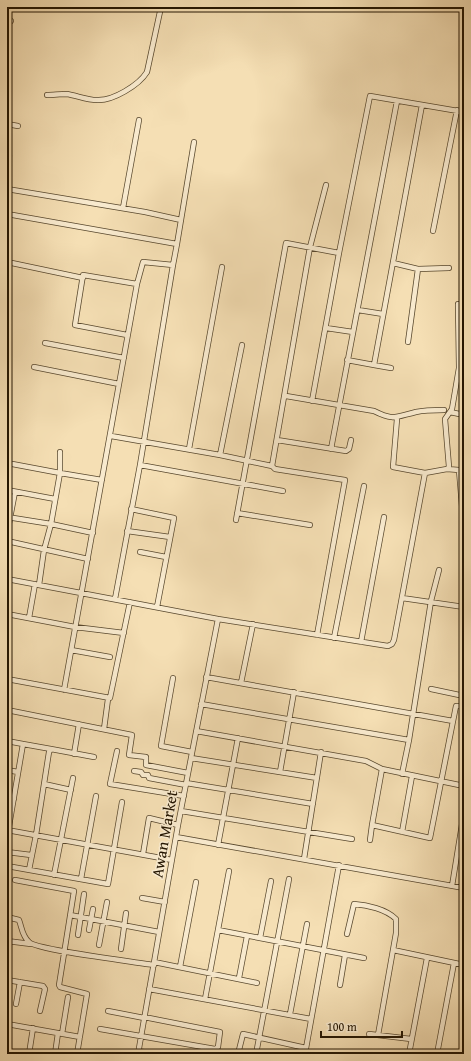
<svg xmlns="http://www.w3.org/2000/svg" width="471" height="1061" font-family="'Gentium Book Plus',serif">
<style>
.lines{fill:none;stroke-linecap:round;stroke-linejoin:round}
.minor-casing{stroke:#58482e;stroke-width:6}
.minor{stroke:#f8eace;stroke-width:4.5}
.labels{text-anchor:middle;stroke-width:3;stroke-linejoin:round;paint-order:stroke}
.street-label{font-size:16px;fill:#231501;stroke:#f8eace}
</style>
<rect width="100%" height="100%" fill="#f5dfb4"/>
<filter id="stains"><feTurbulence type="fractalNoise" baseFrequency=".005" numOctaves="4"/><feColorMatrix values="0 0 0 0 .2 0 0 0 0 .09 0 0 0 0 .02 0 0 0 .5 -.17"/></filter>
<radialGradient id="worn" r=".72"><stop offset=".6" stop-color="#630" stop-opacity="0"/><stop offset="1" stop-color="#630" stop-opacity=".3"/></radialGradient>
<g class="lines">
<g class="minor-casing">
<path id="minor" d="M 7,20 L 11,21
M 47,95 C 53,95 60,94 66,94 C 76,95 86,100 97,100 C 113,101 139,85 147,72 L 161,7
M 7,124 L 18,126
M 7,159 L 9,156
M 7,189 L 145,212 L 181,220 L 177,244
M 123,208 L 139,120
M 7,214 L 177,244 L 173,265 L 143,262 L 137,284 L 64,690
M 181,220 L 194,142
M 433,231 L 457,110
M 7,250 L 7,255
M 7,262 L 83,278
M 393,263 L 418,269 L 408,342
M 418,269 L 449,268
M 358,310 L 383,314
M 326,328 L 353,332
M 127,335 L 75,325 L 83,275 L 137,284
M 45,343 L 124,358
M 347,360 L 374,365
M 34,367 L 119,384
M 391,368 L 374,365 L 422,105
M 286,396 L 374,411 C 394,421 395,417 416,412 C 425,410 435,410 444,410
M 312,401 L 339,253
M 450,412 L 464,415
M 397,419 L 393,467 L 425,473 L 447,469 L 449,467 L 445,419 L 452,409 L 459,368 L 458,304
M 111,436 L 220,455 L 242,345
M 277,440 L 346,451 L 349,449 L 351,440
M 189,449 L 222,267
M 331,449 L 397,101
M 220,455 L 272,466 L 310,247 L 326,185
M 7,463 L 60,473 L 60,452
M 140,465 L 283,491
M 272,466 L 275,469 L 345,480 L 317,635
M 447,469 L 459,470
M 464,470 L 459,470 L 464,530
M 7,490 L 55,499
M 131,509 L 174,518 L 157,607
M 237,513 L 310,525
M 7,517 L 51,524 L 44,550 L 39,585
M 236,520 L 286,243 L 339,253 L 370,96 L 464,112
M 127,531 L 170,537
M 93,533 L 51,524 L 60,473 L 102,480
M 7,534 L 15,492
M 7,541 L 88,559
M 140,552 L 166,557
M 7,579 L 218,619 L 388,646 L 392,644 L 394,640 L 425,473
M 402,598 L 464,607
M 115,599 L 140,465 L 173,265
M 7,614 L 75,627 L 124,633
M 29,618 L 35,584
M 334,638 L 364,486
M 361,642 L 384,517
M 71,650 L 110,657
M 206,677 L 453,721
M 173,678 L 161,746 L 192,752
M 7,679 L 110,698 L 130,602
M 241,683 L 253,624
M 431,689 L 464,696
M 201,704 L 409,740 L 402,774
M 7,710 L 132,735 L 129,755 L 146,757 L 146,765 L 188,773
M 104,729 L 108,699
M 196,731 L 366,761 L 382,769 L 464,786
M 7,737 L 9,729
M 409,740 L 431,601 L 439,570
M 7,741 L 23,744 L 7,838
M 23,744 L 51,749
M 117,751 L 110,784 L 184,796
M 74,754 L 79,724
M 191,758 L 317,778
M 7,770 L 18,772
M 134,771 L 141,772 L 143,775 L 148,775 L 149,778 L 186,785
M 280,772 L 294,692
M 186,783 L 313,804
M 44,784 L 71,790
M 7,798 L 14,799
M 181,811 L 352,839
M 372,825 L 382,769
M 7,830 L 172,860
M 402,832 L 412,776
M 176,837 L 464,888
M 370,840 L 372,825 L 430,838 L 456,706 L 464,706
M 218,845 L 238,738
M 7,852 L 31,855
M 143,854 L 149,818 L 178,825
M 304,859 L 321,752
M 7,866 L 108,884 L 122,802
M 29,870 L 36,835 L 49,752 L 51,749 L 94,757
M 54,875 L 73,778
M 81,879 L 96,796
M 15,880 L 74,891 L 59,985 L 60,987 L 87,994 L 77,1054
M 452,886 L 464,812
M 142,898 L 165,902
M 70,915 L 159,932
M 7,917 L 19,920 C 22,928 22,936 29,942 C 36,950 137,962 154,965
M 89,930 L 93,909
M 218,930 L 364,958
M 347,934 L 354,904 C 367,905 386,909 396,919 L 396,933 L 378,1035
M 78,935 L 84,894
M 260,938 L 271,881
M 7,941 L 31,944
M 99,945 L 107,902
M 121,949 L 126,913
M 393,950 L 464,965
M 154,962 L 257,983
M 180,967 L 196,882
M 239,978 L 247,936
M 7,980 L 43,986 L 45,989 L 40,1011
M 340,985 L 345,955
M 149,989 L 311,1019
M 205,999 L 229,871
M 16,1004 L 20,982
M 108,1011 L 144,1018
M 290,1014 L 307,924
M 7,1024 L 80,1037
M 100,1029 L 215,1049 L 218,1047 L 220,1032 L 144,1017
M 62,1034 L 68,997
M 369,1034 L 411,1039
M 138,1051 L 155,1054
M 29,1054 L 33,1028
M 55,1054 L 58,1033
M 138,1054 L 178,825 L 218,619
M 238,1054 L 243,1034 L 306,1048
M 256,1054 L 289,879
M 305,1054 L 339,865
M 409,1054 L 427,958
M 437,1054 L 454,963"/>
</g>
<use href="#minor" class="minor"/>
</g>
<g class="labels">
<g class="street-label">
<text transform="translate(164 834) rotate(-80)" y="6">Awan Market</text>
</g>
</g>
<rect width="471" height="1061" fill="none" stroke="#f5dfb4" stroke-width="24"/>
<rect x="8" y="8" width="455" height="1045" fill="none" stroke="#231501" stroke-width="2"/>
<rect x="12" y="12" width="447" height="1037" fill="none" stroke="#231501"/>
<path d="M321 1031v6h81v-6" fill="none" stroke="#231501" stroke-width="2"/>
<text x="327" y="1031" font-size="12" fill="#231501" stroke="#f8eace" stroke-width="3" paint-order="stroke">100 m</text>
<rect width="100%" height="100%" filter="url(#stains)"/>
<rect width="100%" height="100%" fill="url(#worn)"/>
</svg>
